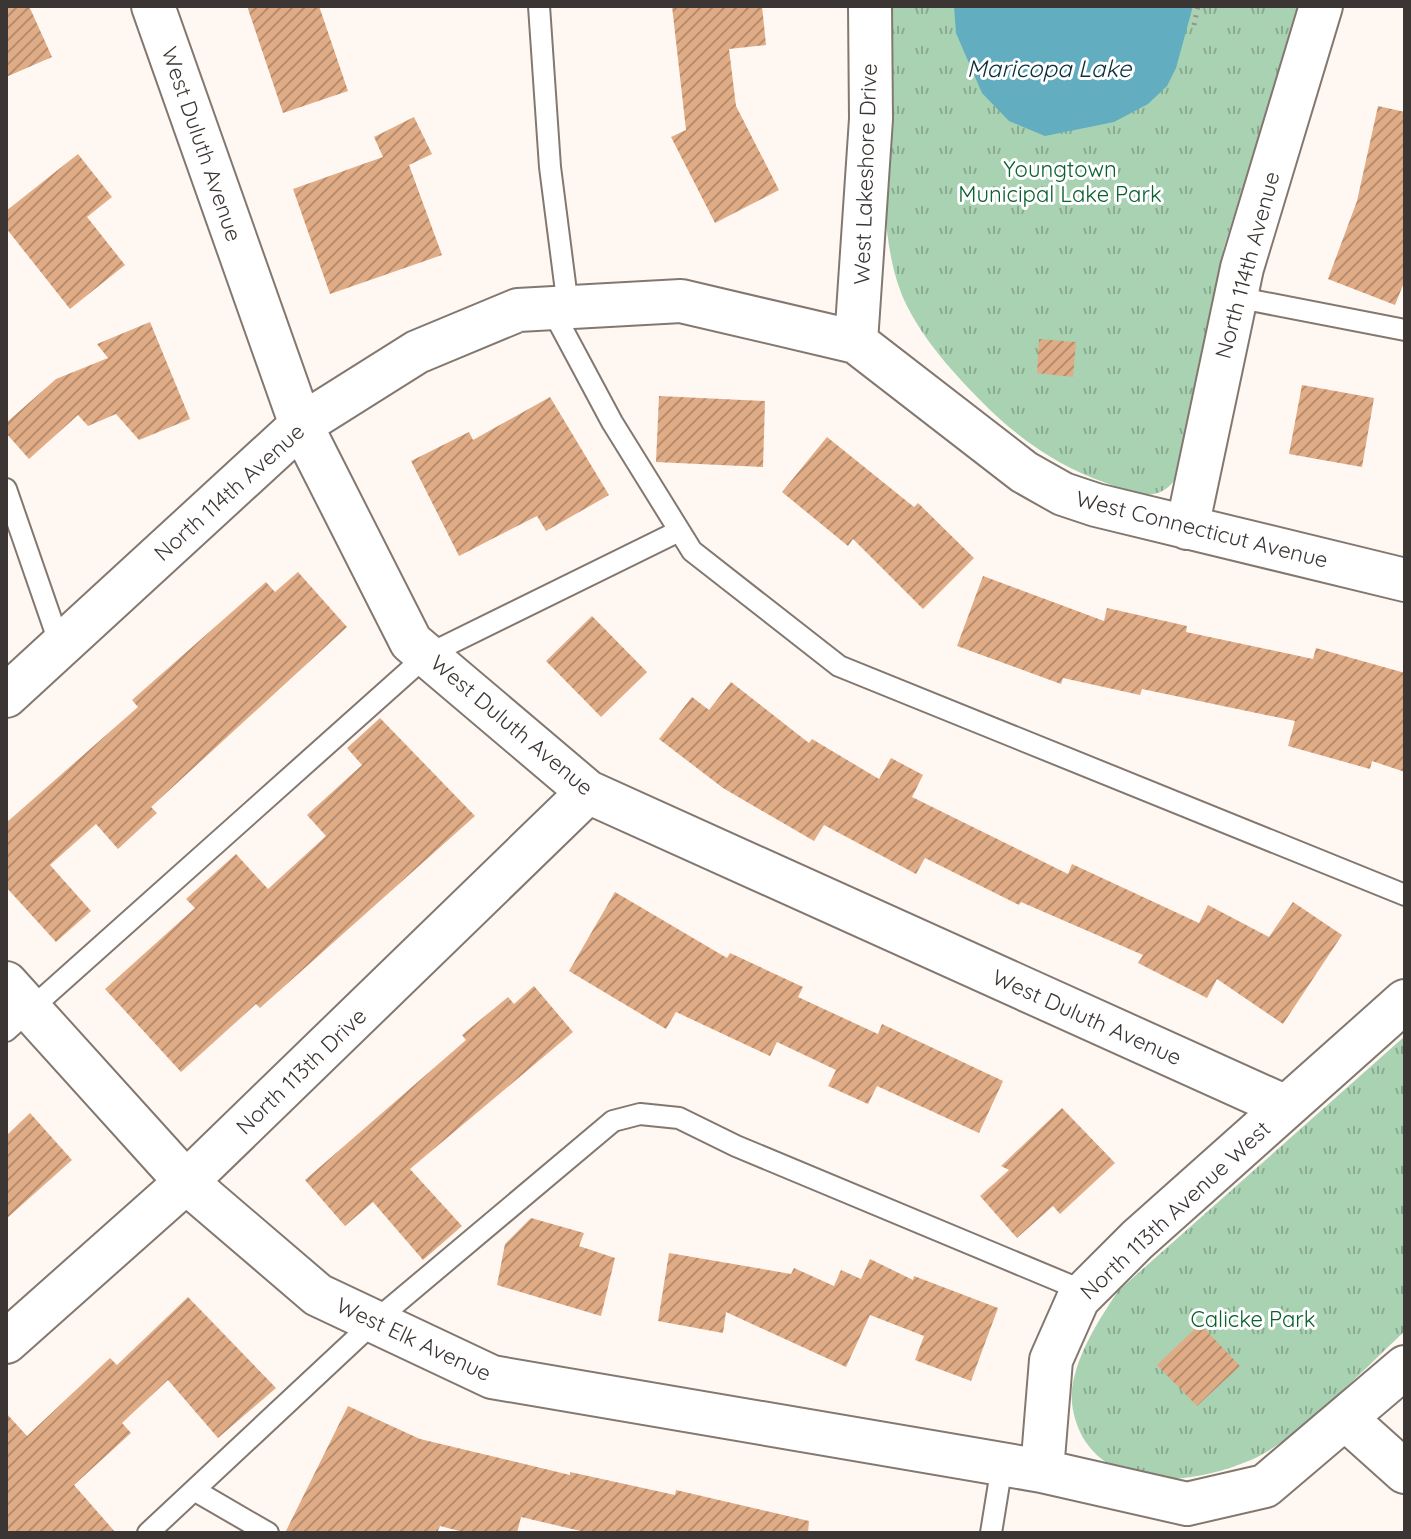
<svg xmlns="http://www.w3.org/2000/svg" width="1411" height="1539" font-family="Quicksand,sans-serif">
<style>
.park{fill:url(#park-tufts)}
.water{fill:#62adc0}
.building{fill:url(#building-hatch)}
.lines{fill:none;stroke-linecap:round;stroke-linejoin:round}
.lane-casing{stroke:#837870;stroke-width:24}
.street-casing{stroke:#837870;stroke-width:46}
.path{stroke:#99928e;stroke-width:5;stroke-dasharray:2 6;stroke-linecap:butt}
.lane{stroke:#fff;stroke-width:20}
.street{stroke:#fff;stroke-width:42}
.labels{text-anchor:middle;stroke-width:6;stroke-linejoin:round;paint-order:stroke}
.street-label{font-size:22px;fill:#3b3633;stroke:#fff}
.park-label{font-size:22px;fill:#0a602f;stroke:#fff}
.water-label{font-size:24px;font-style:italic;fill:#0a3039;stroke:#fff}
</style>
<defs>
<pattern id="park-tufts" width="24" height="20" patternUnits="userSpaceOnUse" patternTransform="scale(2)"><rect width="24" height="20" fill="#a8d2b1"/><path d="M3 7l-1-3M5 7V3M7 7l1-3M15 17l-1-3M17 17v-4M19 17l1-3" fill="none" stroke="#8aab91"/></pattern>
<pattern id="building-hatch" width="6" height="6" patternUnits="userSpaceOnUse" patternTransform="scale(2)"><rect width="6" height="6" fill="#e0ac86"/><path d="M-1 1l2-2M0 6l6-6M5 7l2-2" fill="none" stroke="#b78d6e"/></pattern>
</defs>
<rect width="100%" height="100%" fill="#fff7f2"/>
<path class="park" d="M 893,6 L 1301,6 L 1224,247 L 1179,473 C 1161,506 1135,494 1106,483 C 1059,467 1016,437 981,401 C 954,374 924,340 907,306 C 869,231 888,89 893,6 Z
M 1405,1036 L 1405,1331 C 1367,1366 1296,1441 1251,1460 C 1198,1482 1122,1495 1085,1441 C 1076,1427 1070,1406 1072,1389 C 1077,1353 1099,1320 1118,1291 Z"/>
<path class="water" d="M 954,6 L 1193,6 L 1176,68 L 1167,86 L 1148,104 L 1114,122 L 1045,136 L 1009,121 L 982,93 L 956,33 Z"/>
<path class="building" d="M 6,6 L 29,6 L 52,57 L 6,77 Z
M 247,6 L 319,6 L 348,91 L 283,113 Z
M 672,6 L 762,6 L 766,45 L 729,49 L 736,106 L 779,190 L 715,223 L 671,137 L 686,130 Z
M 1378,106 L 1405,112 L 1405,280 L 1395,305 L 1328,279 L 1357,201 Z
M 414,117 L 432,154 L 409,165 L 442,255 L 330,294 L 293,189 L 383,157 L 374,137 Z
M 78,154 L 112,197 L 87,217 L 125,265 L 70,309 L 6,228 L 6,211 Z
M 150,322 L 190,419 L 139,440 L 116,414 L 88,426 L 78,415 L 29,459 L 6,433 L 6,423 L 56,379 L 108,358 L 97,344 Z
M 1039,339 L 1076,342 L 1073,377 L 1037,373 Z
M 1302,385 L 1374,398 L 1362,467 L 1289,454 Z
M 659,396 L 765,401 L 763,467 L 656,462 Z
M 550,397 L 609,495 L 546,531 L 537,516 L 459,556 L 411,461 L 469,432 L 473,440 Z
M 827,437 L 914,507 L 918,503 L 974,558 L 923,609 L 853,539 L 848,546 L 782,492 Z
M 298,572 L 347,627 L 151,807 L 157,813 L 118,849 L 96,824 L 50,865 L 91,911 L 56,942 L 6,887 L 6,823 L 138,707 L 132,700 L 266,582 L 275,592 Z
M 983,576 L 1104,621 L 1107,608 L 1187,626 L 1186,632 L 1313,659 L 1316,648 L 1405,673 L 1405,772 L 1372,761 L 1370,769 L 1288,746 L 1295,721 L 1142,689 L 1140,695 L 1063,678 L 1061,684 L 957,646 Z
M 592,616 L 647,672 L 601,717 L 546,661 Z
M 731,682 L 809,743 L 812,739 L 879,779 L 891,758 L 923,775 L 912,797 L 1068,874 L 1072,864 L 1199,923 L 1208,905 L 1269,937 L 1293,902 L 1342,935 L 1283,1024 L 1217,979 L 1207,998 L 1138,963 L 1143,955 L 1021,902 L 1019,905 L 925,858 L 916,874 L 824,825 L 814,841 L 723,788 L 659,739 L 692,697 L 709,710 Z
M 380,718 L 475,816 L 260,1008 L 256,1004 L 181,1072 L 105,989 L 195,908 L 186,899 L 236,854 L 268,889 L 326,836 L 307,815 L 362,765 L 347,748 Z
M 615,892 L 727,958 L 730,953 L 803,987 L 798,997 L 878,1034 L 882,1024 L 1003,1081 L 979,1133 L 877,1086 L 868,1104 L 828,1086 L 836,1070 L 777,1042 L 770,1056 L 676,1012 L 666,1029 L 569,971 Z
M 534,986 L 573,1032 L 410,1169 L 462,1226 L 423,1260 L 373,1202 L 345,1226 L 305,1180 L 466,1040 L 462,1035 L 508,997 L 514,1004 Z
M 1062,1108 L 1115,1163 L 1060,1214 L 1053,1206 L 1017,1238 L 980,1196 L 1009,1170 L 1001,1166 Z
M 30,1113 L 72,1160 L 6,1219 L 6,1136 Z
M 531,1218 L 584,1233 L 579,1246 L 615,1258 L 601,1316 L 497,1285 L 505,1244 Z
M 669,1253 L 791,1274 L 794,1268 L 834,1286 L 841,1270 L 861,1279 L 870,1259 L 913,1280 L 914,1276 L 998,1308 L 971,1381 L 915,1360 L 924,1336 L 870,1315 L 846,1367 L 726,1312 L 723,1333 L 658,1321 Z
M 188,1297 L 276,1388 L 218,1438 L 168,1380 L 122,1423 L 131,1433 L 74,1485 L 116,1533 L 6,1533 L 6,1413 L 27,1436 L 110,1358 L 117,1365 Z
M 1200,1324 L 1240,1366 L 1197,1406 L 1157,1365 Z
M 348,1406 L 420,1439 L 570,1475 L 570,1472 L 675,1495 L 676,1490 L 809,1521 L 808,1533 L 589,1533 L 521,1517 L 517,1533 L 467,1533 L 440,1526 L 437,1533 L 285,1533 Z"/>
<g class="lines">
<g class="lane-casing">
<path id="lane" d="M 539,6 L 550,167 L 568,307
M 1235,297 L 1405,330
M 551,308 L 612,422 L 692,551 L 839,666 L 1405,895
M 6,489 L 60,645
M 6,1031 L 427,655 L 679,531
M 194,1490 L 268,1533
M 148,1533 L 375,1321 L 613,1121 L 640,1114 L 679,1118 L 736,1146 L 1086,1292
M 991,1533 L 1002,1465"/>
</g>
<g class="street-casing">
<path id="street" d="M 153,6 L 301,425 L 411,642 L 588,792 L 1286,1107
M 856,342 L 871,119 L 870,6
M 1187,528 L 1242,268 L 1321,6
M 6,696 L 301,425 L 417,352 L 518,310 L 681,301 L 856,342 L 1024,472 L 1063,494 L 1096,505 L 1405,580
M 6,983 L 186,1182 L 318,1295 L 492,1377 L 1042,1471 L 1187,1504 L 1265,1486 L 1405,1367
M 6,1342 L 186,1182 L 588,792
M 1347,1420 L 1405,1472
M 1042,1471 L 1051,1360 L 1078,1299 L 1137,1240 L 1405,1001"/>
</g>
<path class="path" d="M 1194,25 L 1198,6"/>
<use href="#lane" class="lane"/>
<use href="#street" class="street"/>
</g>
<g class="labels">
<g class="street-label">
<text transform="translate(202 144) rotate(71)" y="8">West Duluth Avenue</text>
<text transform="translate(865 174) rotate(-88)" y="8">West Lakeshore Drive</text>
<text transform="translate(1247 265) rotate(-75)" y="8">North 114th Avenue</text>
<text transform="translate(229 492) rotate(-42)" y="8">North 114th Avenue</text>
<text transform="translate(1202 529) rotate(14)" y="8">West Connecticut Avenue</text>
<text transform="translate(512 725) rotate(40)" y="8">West Duluth Avenue</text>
<text transform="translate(1087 1017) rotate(24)" y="8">West Duluth Avenue</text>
<text transform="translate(301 1071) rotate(-44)" y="8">North 113th Drive</text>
<text transform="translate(1175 1210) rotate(-43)" y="8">North 113th Avenue West</text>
<text transform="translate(414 1339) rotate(25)" y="8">West Elk Avenue</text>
</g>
<g class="park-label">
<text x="1060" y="177">Youngtown<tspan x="1060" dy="25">Municipal Lake Park</tspan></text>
<text x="1253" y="1327">Calicke Park</text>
</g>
<g class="water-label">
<text x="1049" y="77">Maricopa Lake</text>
</g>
</g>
<rect width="1411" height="1539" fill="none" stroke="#3b3633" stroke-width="16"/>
</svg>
